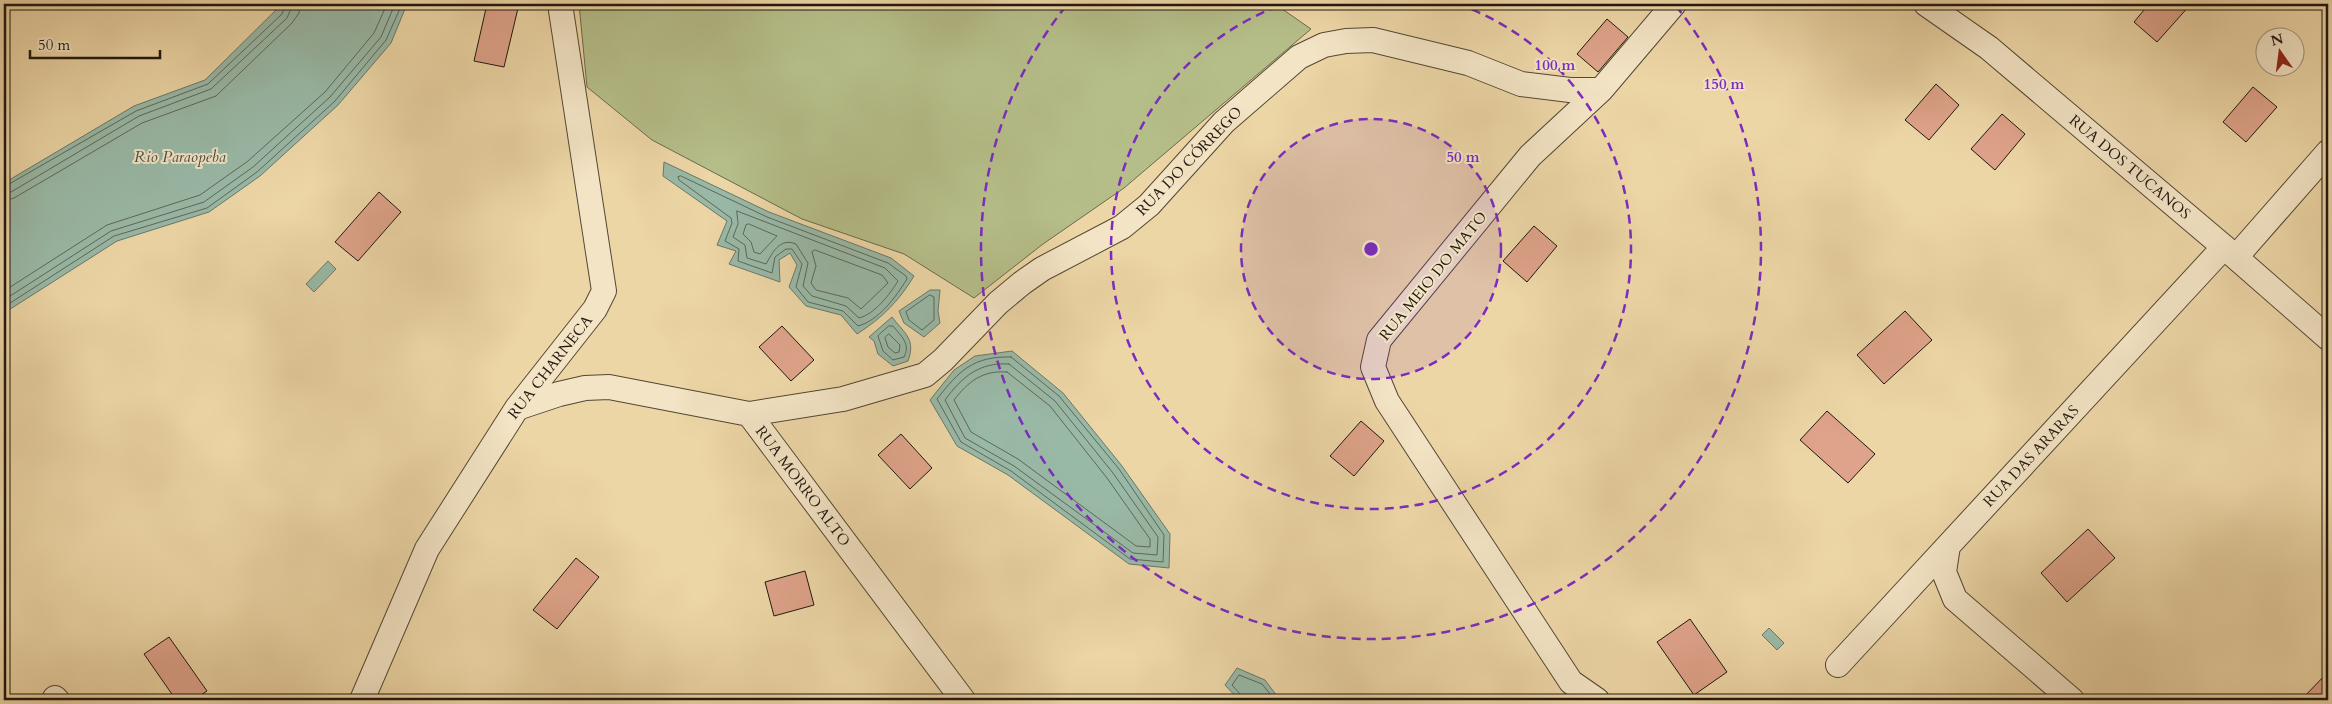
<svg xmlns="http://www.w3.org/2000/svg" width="2332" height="704" font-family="Cardo,serif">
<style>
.green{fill:#b5be89;stroke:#6a6a4c}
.water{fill:#99b9a7;stroke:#69786a}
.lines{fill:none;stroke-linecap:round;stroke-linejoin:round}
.shore{stroke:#5c685b;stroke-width:1}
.building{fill:#dea38a;stroke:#20170f}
.minor-casing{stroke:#534735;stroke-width:26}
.minor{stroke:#f3e4c5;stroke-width:24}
.ring{fill:none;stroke:#7b2cbf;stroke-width:2.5;stroke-dasharray:9 6}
.labels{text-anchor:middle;stroke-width:4;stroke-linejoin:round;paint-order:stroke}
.street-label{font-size:15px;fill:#20170f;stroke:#f3e4c5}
.water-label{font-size:16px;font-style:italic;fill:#4a5044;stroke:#f3e4c5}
.centre{fill:#7b2cbf;stroke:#f3e4c5;stroke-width:2.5}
.ring-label{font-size:15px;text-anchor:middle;font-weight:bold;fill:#7b2cbf;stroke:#f3e4c5;stroke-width:4;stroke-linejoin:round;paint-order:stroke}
</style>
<rect width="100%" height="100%" fill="#edd6a6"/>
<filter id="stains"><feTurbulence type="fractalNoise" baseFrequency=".004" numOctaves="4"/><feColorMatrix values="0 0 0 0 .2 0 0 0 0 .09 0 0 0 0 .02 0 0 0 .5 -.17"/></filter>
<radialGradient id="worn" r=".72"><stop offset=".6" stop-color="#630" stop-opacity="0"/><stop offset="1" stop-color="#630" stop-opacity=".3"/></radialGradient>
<path class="green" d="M 579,4 L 1275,4 L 1311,29 L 1124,188 L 1043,244 L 974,298 L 904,254 L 802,219 L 652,140 L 587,87 Z"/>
<path class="water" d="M 282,4 L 407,4 L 391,43 L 338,105 L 260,176 L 209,212 L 117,241 L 4,313 L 4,183 L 134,106 L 205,80 Z
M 664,162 L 769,212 L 891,258 L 914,276 C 899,301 882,318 857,334 L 841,315 L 806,306 L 789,287 L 797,265 L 790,253 L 779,260 L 780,282 L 729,264 L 736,251 L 717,245 L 727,221 L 663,176 Z
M 328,261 L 336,269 L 314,292 L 306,284 Z
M 930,290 L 940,290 L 938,311 L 940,323 L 924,337 L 904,323 L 899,311 Z
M 892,317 C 905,334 916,339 908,361 L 893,366 L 878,354 L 874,341 L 869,337 Z
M 1012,351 L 1063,393 L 1122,466 L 1170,534 L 1169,568 L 1129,564 L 1008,475 L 957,446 L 930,400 L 954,370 L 975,356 Z
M 1769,628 L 1784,643 L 1777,650 L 1762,635 Z
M 1237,668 L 1265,680 L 1280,700 L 1239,700 L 1225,685 Z"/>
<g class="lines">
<path class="shore" d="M 681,176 L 767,217 L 888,263 L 906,276 L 907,279 C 896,297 878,321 858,326 L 843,311 L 808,302 L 796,287 L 802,264 L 792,249 L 786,249 L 775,257 L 772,273 L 738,261 L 739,249 L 725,241 L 732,223 L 731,218 L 679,180 L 678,177 Z
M 4,187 L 136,111 L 208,84 L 282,14 L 286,4
M 4,193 L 11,192 L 139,116 L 211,89 L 287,18 L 293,4
M 4,201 L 14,198 L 142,123 L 216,96 L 292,23 L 299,13 L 300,4
M 737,211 L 885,268 L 898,281 C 890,294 875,314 859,318 L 846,306 L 812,296 L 803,286 L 808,263 L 796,244 C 779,237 772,254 766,264 L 747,258 L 745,245 L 733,237 L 738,224 Z
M 749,224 L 777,236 L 760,254 L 754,252 L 751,242 L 743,234 L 746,225 Z
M 815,250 L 882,275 L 888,283 L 861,309 L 848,298 L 816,290 L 811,283 L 816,266 L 812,252 Z
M 4,291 L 107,225 L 200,195 L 248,161 L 325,92 L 374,33 L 387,4
M 930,295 L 934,297 L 934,320 L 922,330 L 909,320 L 906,312 Z
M 4,300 L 111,231 L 204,202 L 253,167 L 330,97 L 381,37 L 395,4
M 4,307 L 114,236 L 207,208 L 257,172 L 335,101 L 386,40 L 402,4
M 889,326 L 893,326 C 901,336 911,344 904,357 L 893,360 L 883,351 L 878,336 Z
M 889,334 L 900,345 L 899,352 L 895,353 L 888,347 L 885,338 Z
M 1011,357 L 1059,396 L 1119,469 L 1164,535 L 1163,562 L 1130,559 L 1011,471 L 961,442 L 937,399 C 959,371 973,356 1011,357 Z
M 1009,364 L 1055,401 L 1113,473 L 1158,537 L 1157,555 L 1133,553 L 1014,466 L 965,438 L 945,400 C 962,377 979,362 1009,364 Z
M 1007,372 L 1050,406 L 1107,478 L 1150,539 L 1150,547 L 1136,546 L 1018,459 L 971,432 L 954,400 C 968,382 982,370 1007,372 Z
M 1242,700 L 1241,695 L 1232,685 L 1239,675 L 1262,684 L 1275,700"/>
</g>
<path class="building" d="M 487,4 L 519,4 L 504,67 L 474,61 Z
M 2149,4 L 2191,4 L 2157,42 L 2134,22 Z
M 1607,19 L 1628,37 L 1598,72 L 1577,54 Z
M 1936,84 L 1959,105 L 1929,140 L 1905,120 Z
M 2253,87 L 2277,107 L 2246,142 L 2223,122 Z
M 2002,114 L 2025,134 L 1995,170 L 1971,149 Z
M 379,192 L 401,212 L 358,261 L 335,242 Z
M 1534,226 L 1557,246 L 1527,282 L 1503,261 Z
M 1905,311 L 1932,340 L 1884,384 L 1857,355 Z
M 782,326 L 814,360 L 791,381 L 759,347 Z
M 1827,411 L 1875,454 L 1848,483 L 1800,440 Z
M 1361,421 L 1384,441 L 1354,476 L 1330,456 Z
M 901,434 L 932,468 L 910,489 L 878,455 Z
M 2088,529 L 2115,558 L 2067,602 L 2041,573 Z
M 576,558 L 599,577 L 557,629 L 533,610 Z
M 805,571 L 814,605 L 774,616 L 765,582 Z
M 1690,619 L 1727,672 L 1694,695 L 1657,642 Z
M 169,637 L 207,691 L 193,700 L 176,700 L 144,654 Z
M 2328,672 L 2328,700 L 2301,700 Z"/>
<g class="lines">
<g class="minor-casing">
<path id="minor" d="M 1926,4 L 1989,48 L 2224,247 L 2328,338
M 2236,257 L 2328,152
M 517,408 L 559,394 L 585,388 L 609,387 L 749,414 L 963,700
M 749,414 L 843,399 L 925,375 L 943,360 L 998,303 L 1022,283 L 1042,269 L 1122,227 L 1149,205 L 1224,122 L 1299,57 L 1324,45 L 1346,41 L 1373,40 L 1468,63 L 1521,84 L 1570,90 L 1601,90
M 1948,546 L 1944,572 L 1955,599 L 2072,700
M 1838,665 L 2224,247
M 55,698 L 57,700
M 362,700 L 427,549 L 517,408 L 595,309 L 604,291 L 560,4
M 1597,700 L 1571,682 L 1387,401 L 1373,367 L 1379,340 L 1530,156 L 1601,90 L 1674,4"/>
</g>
<use href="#minor" class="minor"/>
</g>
<circle cx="1371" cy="249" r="130" fill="#7b2cbf" fill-opacity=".12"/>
<g class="ring">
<circle cx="1371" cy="249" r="130"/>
<path d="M1458 4A260 260 0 1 1 1284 4"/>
<path d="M1676 6A390 390 0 1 1 1066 6"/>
</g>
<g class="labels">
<g class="street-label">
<text transform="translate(1189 161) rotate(-46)" y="5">RUA DO CÓRREGO</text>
<text transform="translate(2130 167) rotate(40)" y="5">RUA DOS TUCANOS</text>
<text transform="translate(1433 276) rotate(-51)" y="5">RUA MEIO DO MATO</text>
<text transform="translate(550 367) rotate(-52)" y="5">RUA CHARNECA</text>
<text transform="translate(2031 456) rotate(-47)" y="5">RUA DAS ARARAS</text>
<text transform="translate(803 486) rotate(53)" y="5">RUA MORRO ALTO</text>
</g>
<g class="water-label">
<text x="180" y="162">Rio Paraopeba</text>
</g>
</g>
<circle cx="1371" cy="249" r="8" class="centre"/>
<g class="ring-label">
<text x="1555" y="70">100 m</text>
<text x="1724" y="89">150 m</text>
<text x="1463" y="162">50 m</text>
</g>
<rect width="2332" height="704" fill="none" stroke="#edd6a6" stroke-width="20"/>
<rect x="5" y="5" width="2322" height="694" fill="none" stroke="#20170f" stroke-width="2.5"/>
<rect x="10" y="10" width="2312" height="684" fill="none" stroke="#20170f"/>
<g transform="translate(2280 52) rotate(346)"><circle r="24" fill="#f3e4c5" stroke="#9f927c"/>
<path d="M0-4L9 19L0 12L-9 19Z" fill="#8f2418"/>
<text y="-8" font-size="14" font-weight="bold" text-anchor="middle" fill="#20170f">N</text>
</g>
<path d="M30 50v8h130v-8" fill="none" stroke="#20170f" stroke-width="2.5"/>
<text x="38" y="50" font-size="15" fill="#20170f" stroke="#f3e4c5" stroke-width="4" paint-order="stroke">50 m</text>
<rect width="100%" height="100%" filter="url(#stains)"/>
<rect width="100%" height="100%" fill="url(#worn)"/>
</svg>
